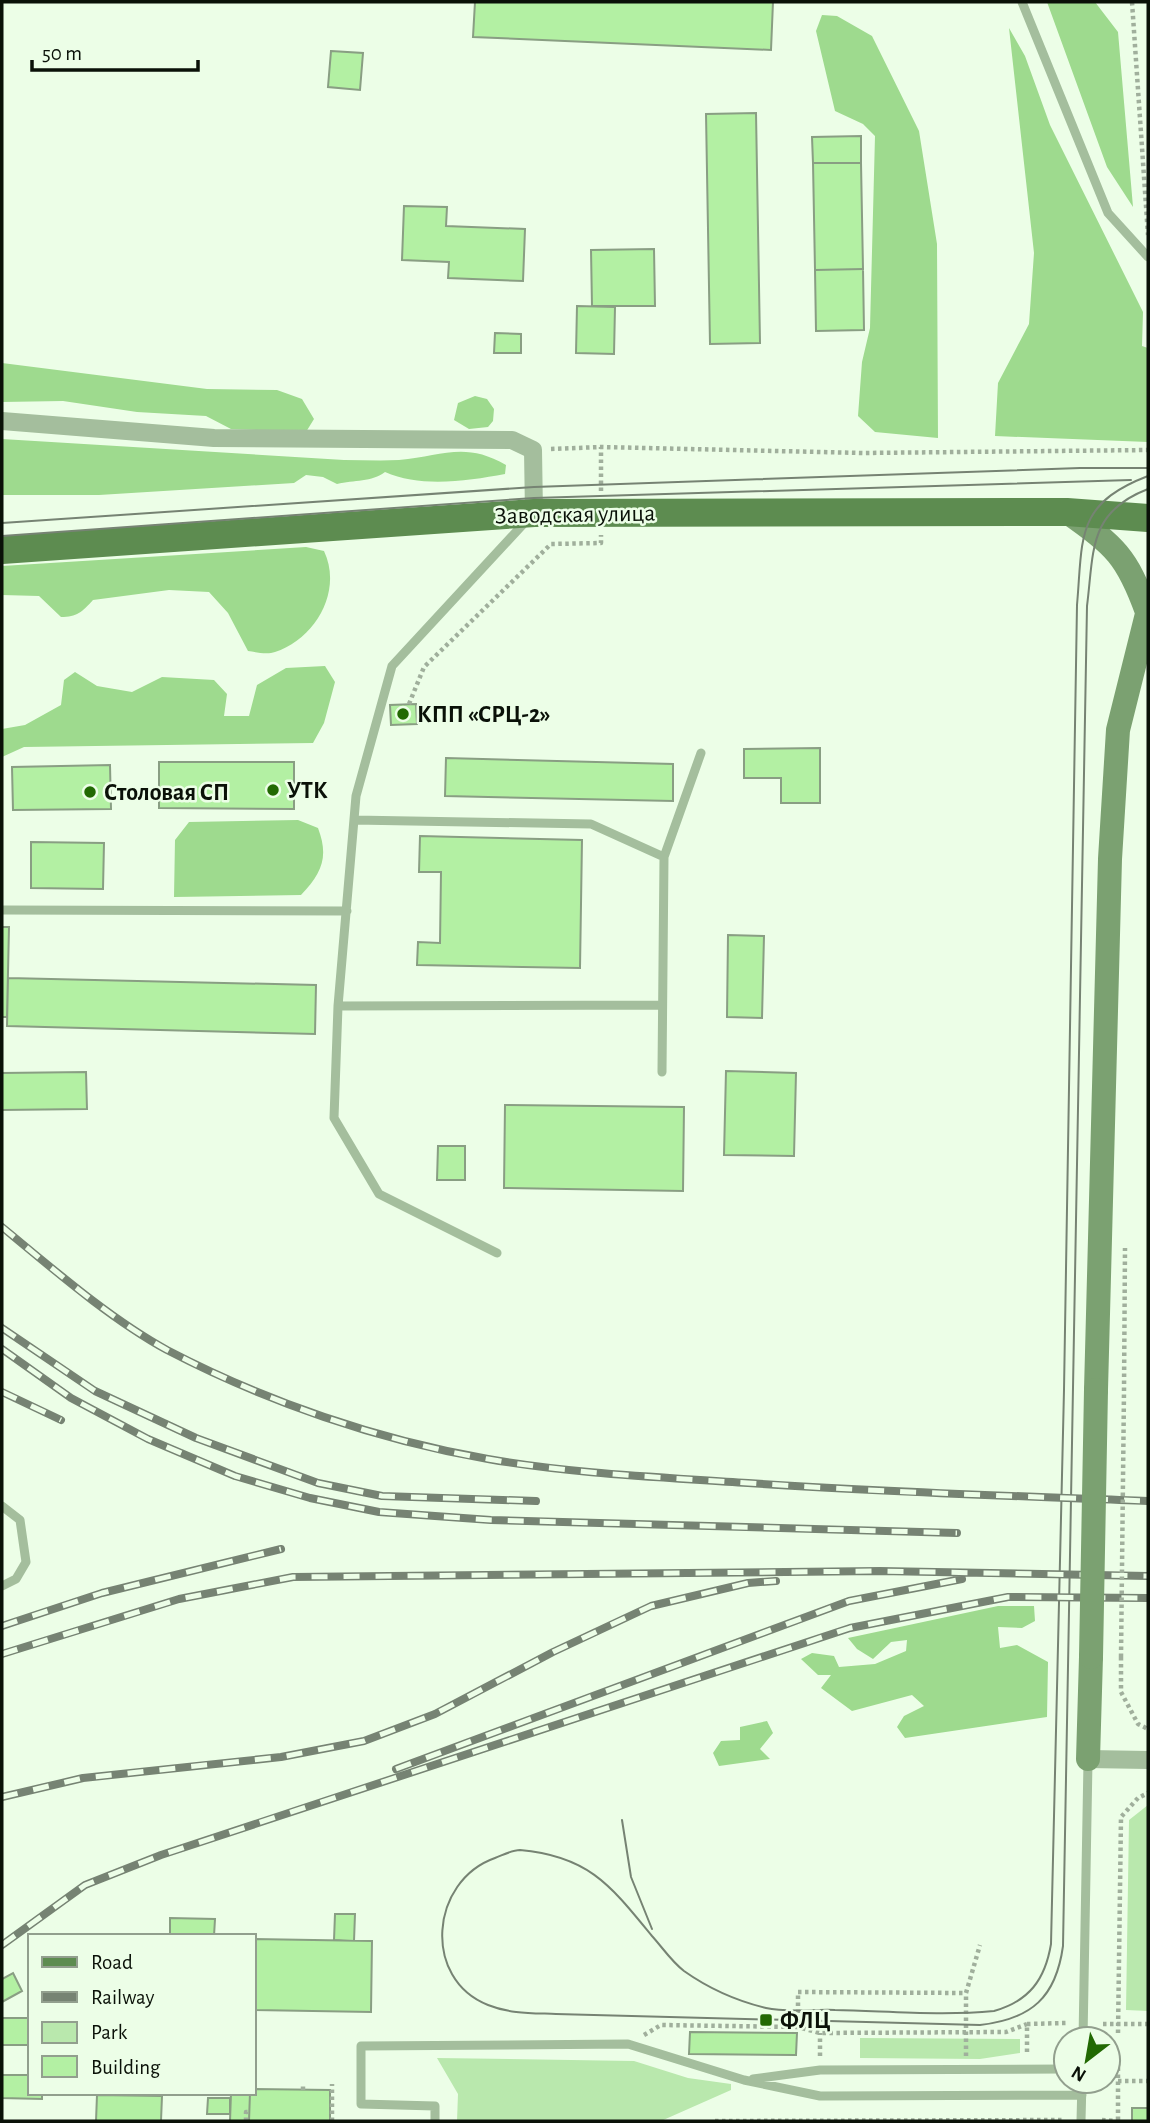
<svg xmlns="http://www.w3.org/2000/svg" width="1150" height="2123" font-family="'Alegreya Sans',sans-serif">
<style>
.green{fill:#b9e8ad}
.forest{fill:#9eda8e}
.building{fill:#b3f0a3;stroke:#899e83;stroke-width:2}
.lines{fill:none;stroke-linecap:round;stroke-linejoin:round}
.path{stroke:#a0af9c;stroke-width:4.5;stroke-dasharray:3.5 3.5;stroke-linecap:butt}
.lane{stroke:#a4be9d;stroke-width:9}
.street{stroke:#a4be9d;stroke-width:18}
.secondary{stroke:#7ba171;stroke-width:24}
.primary{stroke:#5d8c50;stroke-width:28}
.tram{stroke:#768373;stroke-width:2}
.rail-casing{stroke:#768373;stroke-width:8}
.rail{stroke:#ecfee7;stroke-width:5;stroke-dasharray:16;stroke-linecap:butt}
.path-bridge{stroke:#a0af9c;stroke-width:4.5;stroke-dasharray:3.5 3.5;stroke-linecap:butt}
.secondary-bridge{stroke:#7ba171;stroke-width:24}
.poi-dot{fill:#226903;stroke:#ecfee7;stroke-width:2.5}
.labels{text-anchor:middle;stroke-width:5;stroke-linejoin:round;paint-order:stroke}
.street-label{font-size:24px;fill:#0a1108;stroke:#ecfee7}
.poi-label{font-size:24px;font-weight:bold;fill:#0a1108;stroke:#ecfee7;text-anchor:start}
</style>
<rect width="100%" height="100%" fill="#ecfee7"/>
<path class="green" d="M 1148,1805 L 1148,2011 L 1126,2010 L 1129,1820 Z
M 860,2038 L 1020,2039 L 1020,2053 L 980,2059 L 860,2058 Z
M 437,2058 L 634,2061 L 688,2078 L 731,2084 L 731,2090 L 661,2121 L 457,2121 L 458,2094 Z"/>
<path class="forest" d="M 1047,2 L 1095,2 L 1118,32 L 1133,207 L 1107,167 Z
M 822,15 L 837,16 L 872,36 L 919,131 L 937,244 L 938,438 L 875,432 L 858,416 L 862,362 L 870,328 L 875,136 L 863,124 L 835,111 L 816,31 Z
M 1009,28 L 1025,56 L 1050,125 L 1143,312 L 1142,346 L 1148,348 L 1148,442 L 995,436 L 998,383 L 1029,324 L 1034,253 Z
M 2,363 L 207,389 L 277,390 L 302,399 L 314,419 L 306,432 L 231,429 L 206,416 L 137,412 L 63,401 L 2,402 Z
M 475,396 L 487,399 L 494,409 L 493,421 L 488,427 L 469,429 L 454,420 L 458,403 Z
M 2,439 L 344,460 C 362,460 381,461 399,460 C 442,456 465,441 506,465 L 505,474 C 467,481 421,488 385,472 C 372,482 354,480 337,484 L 323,477 L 306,475 L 294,483 L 99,495 L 2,495 Z
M 306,547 L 324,551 C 343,591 315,639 275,652 C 267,655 256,652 248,651 L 228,613 L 209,592 L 169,590 L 93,600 C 82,612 77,617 61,617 L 39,596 L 2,595 L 2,566 Z
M 325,666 L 335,682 L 324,723 L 313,743 L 24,747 L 2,757 L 2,729 L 25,725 L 61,705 L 64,680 L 75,672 L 97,686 L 132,692 L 162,677 L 214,680 L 227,694 L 224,716 L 249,716 L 257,685 L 286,668 Z
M 298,820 L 318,828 C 329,857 322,873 301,895 L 174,897 L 175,840 L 189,822 Z
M 998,1606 L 1034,1606 L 1035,1621 L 1022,1628 L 998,1627 L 1000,1648 L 1017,1645 L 1048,1662 L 1047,1717 L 905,1738 L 897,1727 L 904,1716 L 924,1706 L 912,1695 L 852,1711 L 821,1688 L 831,1675 L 818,1675 L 801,1659 L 812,1653 L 834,1656 L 839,1667 L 875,1664 L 906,1651 L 907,1640 L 891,1642 L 873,1659 L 857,1649 L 848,1638 Z
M 767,1721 L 773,1733 L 760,1749 L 770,1759 L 719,1766 L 713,1753 L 721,1741 L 740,1740 L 740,1727 Z"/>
<path class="building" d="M 475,2 L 773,2 L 771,50 L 473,37 Z
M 331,51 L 363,53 L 360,90 L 328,87 Z
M 756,113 L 760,343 L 710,344 L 706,114 Z
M 861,136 L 861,163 L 813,163 L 812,137 Z
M 813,163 L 861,163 L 863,269 L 815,270 Z
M 404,206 L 447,207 L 446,226 L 525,229 L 523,281 L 448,278 L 449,262 L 402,260 Z
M 654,249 L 655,306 L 592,306 L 591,250 Z
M 863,269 L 864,330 L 816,331 L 815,270 Z
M 577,306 L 615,307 L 614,354 L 576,353 Z
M 495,333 L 521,334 L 521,353 L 494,353 Z
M 416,704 L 417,724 L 391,725 L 390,705 Z
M 820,748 L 820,803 L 781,803 L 781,778 L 744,778 L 744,749 Z
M 446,758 L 673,764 L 673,801 L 445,796 Z
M 159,762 L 294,762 L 294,809 L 159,808 Z
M 110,765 L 111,809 L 13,810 L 12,767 Z
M 420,836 L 582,840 L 580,968 L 417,965 L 418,942 L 440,943 L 441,872 L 419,872 Z
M 31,842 L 104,843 L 103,889 L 31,888 Z
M 2,927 L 9,927 L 7,1017 L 2,1017 Z
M 728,935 L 764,936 L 762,1018 L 727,1017 Z
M 8,978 L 316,985 L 315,1034 L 7,1026 Z
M 726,1071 L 796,1073 L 794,1156 L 724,1155 Z
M 86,1072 L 87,1109 L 2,1110 L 2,1073 Z
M 505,1105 L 684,1107 L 683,1191 L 504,1188 Z
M 438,1146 L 465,1146 L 465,1180 L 437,1180 Z
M 335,1914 L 355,1914 L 354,1941 L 334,1940 Z
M 170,1918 L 215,1919 L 214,1936 L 170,1936 Z
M 254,1939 L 372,1941 L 371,2012 L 254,2010 Z
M 13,1973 L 22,1991 L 2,2002 L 2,1979 Z
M 2,2018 L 30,2018 L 30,2045 L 2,2045 Z
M 690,2032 L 797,2033 L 796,2055 L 689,2054 Z
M 2,2075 L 30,2075 L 30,2093 L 42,2093 L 42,2099 L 2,2098 Z
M 254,2089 L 330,2090 L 330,2121 L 249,2121 L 250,2093 L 254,2093 Z
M 50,2093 L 153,2093 L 153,2096 Z
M 231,2093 L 250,2093 L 249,2121 L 230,2121 Z
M 97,2095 L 162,2096 L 161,2121 L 96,2121 Z
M 208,2098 L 230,2098 L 230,2114 L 207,2114 Z
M 1132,2108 L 1148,2108 L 1148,2121 L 1132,2121 Z"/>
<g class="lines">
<path class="path" d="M 1132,2 L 1148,235
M 551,449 L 601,447 L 864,453 L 1148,450
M 601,491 L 601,447
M 409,704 L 424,667 L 551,544 L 601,543 L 601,535
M 1124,1391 L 1125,1248
M 1121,1657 L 1121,1692 L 1138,1724 L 1148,1729
M 1103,2024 L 1148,2024
M 798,2027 L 798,1992 L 966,1993
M 1118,2033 L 1121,1817 L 1138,1798 L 1148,1793
M 644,2035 L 661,2025 L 798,2027 L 820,2033 L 1006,2032 L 1027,2024
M 1027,2052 L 1027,2024 L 1066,2023
M 820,2056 L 820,2033
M 966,2056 L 966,1993 L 980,1945
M 1118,2081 L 1148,2081
M 303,2090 L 303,2084
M 1102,2120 L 1118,2121
M 1118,2120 L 1118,2066
M 246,2121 L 246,2112 L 250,2112
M 332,2121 L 332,2084
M 715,2121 L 1063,2120"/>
<path class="lane" d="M 1022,2 L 1108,213 L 1148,257
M 354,820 L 591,824 L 664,857
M 2,910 L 347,911
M 338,1006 L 662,1005
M 662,1072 L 664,857 L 701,753
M 497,1253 L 379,1194 L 334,1118 L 338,1006 L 356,796 L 392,666 L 528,519
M 2,1506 L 20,1520 L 26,1562 L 16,1579 L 2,1586
M 1083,2039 L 1088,1761
M 753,2079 L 820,2070 L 1066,2069
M 435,2121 L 435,2106 L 361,2104 L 361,2046 L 628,2044 L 744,2080 L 820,2096 L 1082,2095
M 1081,2121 L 1082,2081"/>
<path class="street" d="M 2,421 L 214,438 L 512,440 L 533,450 L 534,513
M 1088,1759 L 1148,1760"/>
<path class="secondary" d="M 1067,512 C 1115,546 1127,556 1147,612
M 1096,1390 L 1110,859 L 1118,730 L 1148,610
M 1088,1759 L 1091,1657"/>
<path class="primary" d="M 2,550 L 534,513 L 1067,512 L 1148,518"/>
<path class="tram" d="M 1148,476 C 1075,504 1083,537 1077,605 L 1064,1390 L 1051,1944 C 1045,1980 1029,2001 994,2011 C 941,2016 887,2011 835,2010 C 813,2009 787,2013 766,2008 C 737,2001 708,1988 684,1971 C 672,1962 662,1947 652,1936 C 611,1886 589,1856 520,1850 C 512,1850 503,1855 495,1858 C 430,1881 422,1979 488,2005 C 510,2014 534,2013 556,2014 L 980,2025 C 1032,2019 1056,1997 1063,1946 L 1087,606 C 1094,551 1088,512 1148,489
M 2,523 L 534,487 L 1080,468 L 1148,468
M 2,536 L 534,498 L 1131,480
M 622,1820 L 631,1877 L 652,1929"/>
<g class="rail-casing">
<path id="rail" d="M 2,1227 C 53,1269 109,1318 167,1350 C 267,1402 378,1440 488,1459 C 574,1474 661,1477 748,1483 C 881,1492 1015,1496 1148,1501
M 2,1328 L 95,1391 L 196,1438 L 318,1483 L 382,1496 L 536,1501
M 2,1349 L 71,1398 L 148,1439 L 235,1476 L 310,1498 L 379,1512 L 491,1520 L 957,1533
M 2,1392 L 61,1420
M 2,1626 L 102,1593 L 281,1549
M 2,1654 L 179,1599 L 293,1577 L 880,1571 L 1148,1576
M 396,1769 L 849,1601 L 962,1579
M 2,1797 L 83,1778 L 281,1757 L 364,1741 L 435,1714 L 553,1652 L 651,1606 L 748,1583 L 776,1581
M 2,1945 L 85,1885 L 161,1855 L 850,1628 L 1008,1597 L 1148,1598"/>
</g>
<use href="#rail" class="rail"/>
<path class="path-bridge" d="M 1121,1657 L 1124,1391"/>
<path class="secondary-bridge" d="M 1091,1657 L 1096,1390"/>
</g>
<g class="poi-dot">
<circle cx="403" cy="714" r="7"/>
<circle cx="273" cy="790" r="7"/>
<circle cx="90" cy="792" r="7"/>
<rect x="759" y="2013" width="14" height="14" rx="3.5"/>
</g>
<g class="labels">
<g class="street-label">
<text transform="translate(575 514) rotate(-1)" y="8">Заводская улица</text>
</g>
<g class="poi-label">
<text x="417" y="722">КПП «СРЦ-2»</text>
<text x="287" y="798">УТК</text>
<text x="104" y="800">Столовая СП</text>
<text x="780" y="2028">ФЛЦ</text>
</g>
</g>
<rect width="1150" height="2123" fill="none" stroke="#0a1108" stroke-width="7"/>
<rect x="28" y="1934" width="228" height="161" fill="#ecfee7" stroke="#929f8e" stroke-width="2"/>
<rect x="42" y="1957" width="35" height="10" fill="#5d8c50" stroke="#929f8e" stroke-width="2"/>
<text x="91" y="1969" font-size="21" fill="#0a1108">Road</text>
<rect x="42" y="1992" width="35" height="10" fill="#768373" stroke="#929f8e" stroke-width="2"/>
<text x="91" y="2004" font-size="21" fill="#0a1108">Railway</text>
<rect x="42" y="2022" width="35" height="21" fill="#b9e8ad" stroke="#929f8e" stroke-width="2"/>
<text x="91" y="2039" font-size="21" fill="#0a1108">Park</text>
<rect x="42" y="2056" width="35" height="21" fill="#b3f0a3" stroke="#929f8e" stroke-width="2"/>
<text x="91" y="2074" font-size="21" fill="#0a1108">Building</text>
<g transform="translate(1087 2060) rotate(211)"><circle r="33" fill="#ecfee7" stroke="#929f8e" stroke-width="2"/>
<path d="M0-5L12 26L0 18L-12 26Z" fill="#226903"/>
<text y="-10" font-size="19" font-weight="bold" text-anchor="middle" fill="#0a1108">N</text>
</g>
<path d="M32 60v10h166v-10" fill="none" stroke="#0a1108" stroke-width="3.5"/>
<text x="42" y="60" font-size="21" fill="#0a1108" stroke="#ecfee7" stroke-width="5" paint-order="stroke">50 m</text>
</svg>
